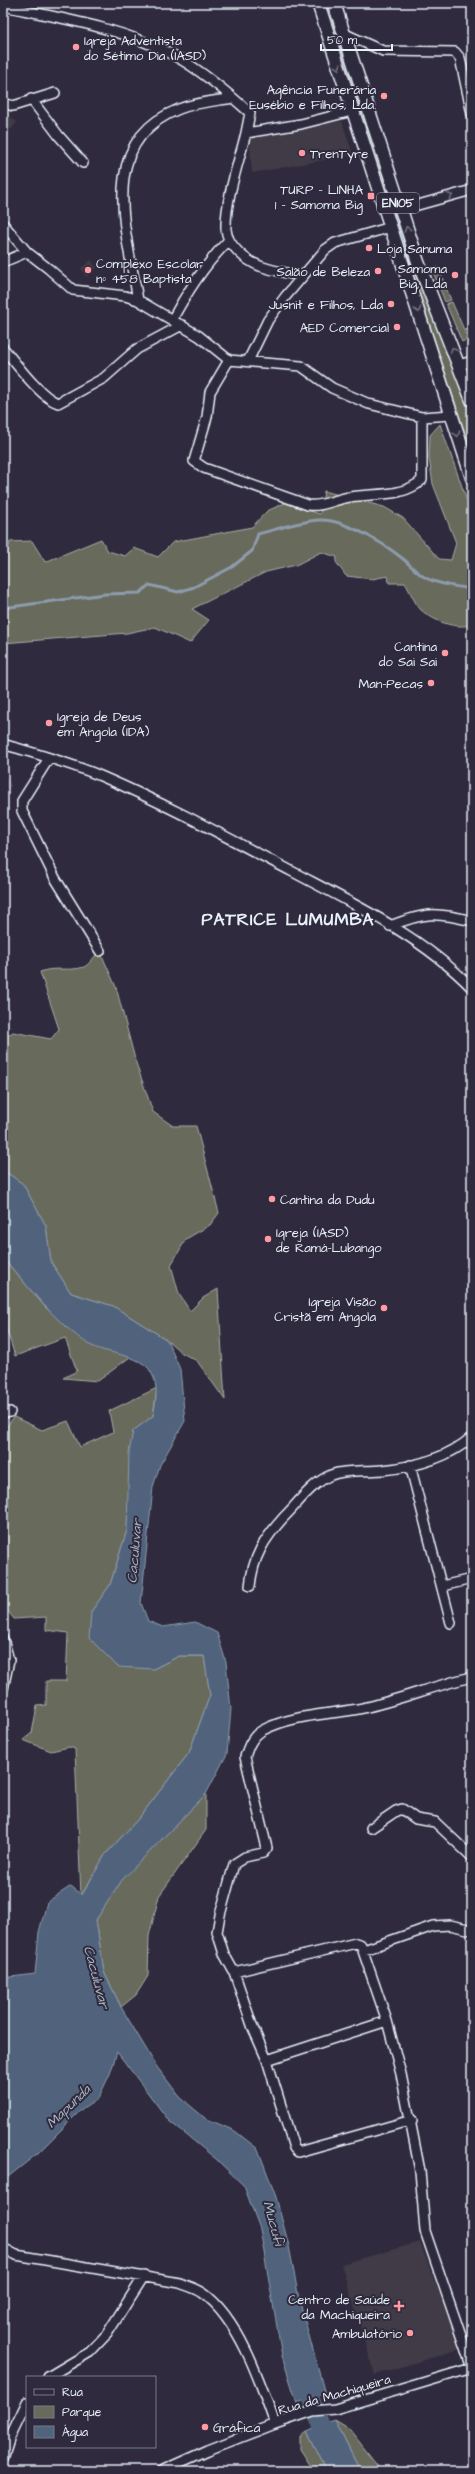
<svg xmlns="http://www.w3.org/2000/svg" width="475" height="2474" font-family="'Architects Daughter',sans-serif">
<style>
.built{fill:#413a46}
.green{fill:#686a5b;stroke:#a8aeaa}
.water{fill:#51647c;stroke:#8d9cae}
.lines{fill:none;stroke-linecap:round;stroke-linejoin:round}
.stream{stroke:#8d9cae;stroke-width:3}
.river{stroke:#51647c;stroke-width:17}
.minor-casing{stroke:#e8f1f8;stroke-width:12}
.major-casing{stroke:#e8f1f8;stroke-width:15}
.minor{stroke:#2f2a3d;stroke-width:9}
.major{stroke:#2f2a3d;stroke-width:12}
.oneway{stroke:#70707e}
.poi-dot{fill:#ff9aa2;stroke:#2f2a3d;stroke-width:1.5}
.labels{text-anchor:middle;stroke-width:4;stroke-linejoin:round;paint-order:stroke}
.shield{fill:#2f2a3d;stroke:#b0b5c0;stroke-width:1}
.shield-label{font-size:12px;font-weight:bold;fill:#e8f1f8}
.poi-label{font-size:13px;fill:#e8f1f8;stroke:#2f2a3d;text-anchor:end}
.street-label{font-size:13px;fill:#e8f1f8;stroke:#2f2a3d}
.water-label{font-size:14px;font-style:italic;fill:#acb9c6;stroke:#2f2a3d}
.district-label{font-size:17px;font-weight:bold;letter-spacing:1px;fill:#e8f1f8;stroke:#2f2a3d}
</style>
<rect width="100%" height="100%" fill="#2f2a3d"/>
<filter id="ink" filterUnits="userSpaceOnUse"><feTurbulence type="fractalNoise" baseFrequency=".025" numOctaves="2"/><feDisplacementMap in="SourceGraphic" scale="8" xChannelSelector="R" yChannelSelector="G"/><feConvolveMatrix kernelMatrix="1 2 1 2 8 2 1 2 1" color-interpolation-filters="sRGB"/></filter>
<g filter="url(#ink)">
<path class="built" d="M 3,112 L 17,122 L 11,130 L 3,123 Z
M 342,121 L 353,155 L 252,173 L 249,137 Z
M 91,260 L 97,268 L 86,277 L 81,268 Z
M 3,773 L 12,786 L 3,791 Z
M 420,2242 L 460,2349 L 375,2375 L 341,2264 Z"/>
<path class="green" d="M 406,252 L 472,412 L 472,454 Z
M 438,267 L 451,300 L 445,302 L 432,269 Z
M 452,302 L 468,339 L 462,342 L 446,304 Z
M 440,424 L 472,515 L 472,630 L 471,625 C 454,629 434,621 421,610 C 415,604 410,591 405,583 L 389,583 L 388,576 L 372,579 L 346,576 L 336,562 L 337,557 L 321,552 L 296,565 L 266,572 L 192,609 L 209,620 L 190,643 L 155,627 L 127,633 L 3,643 L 3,567 L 10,542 L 32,541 L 45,562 L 101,539 L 108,551 L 125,556 L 134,548 L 158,557 L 173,542 L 252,527 L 267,511 L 285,503 L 320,514 L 324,491 L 384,507 L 403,518 L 439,559 L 451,560 L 456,543 L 433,484 L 429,458 L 430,435 Z
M 100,951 L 116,987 L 136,1063 L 153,1112 L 173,1126 L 196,1126 L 219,1213 L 210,1225 L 186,1239 L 171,1265 L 179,1294 L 190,1311 L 203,1298 L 218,1289 L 225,1400 L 197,1361 L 182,1353 L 167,1340 L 113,1306 L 71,1293 L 51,1262 L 46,1226 L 23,1184 L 3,1170 L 3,1038 L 13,1032 L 51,1039 L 59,1029 L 40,972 C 55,966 69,972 84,967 C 89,965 95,955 100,951 Z
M 3,1258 L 46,1308 L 91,1345 L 130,1357 L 98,1381 L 63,1378 L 77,1371 L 65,1338 L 15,1356 L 3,1318 Z
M 157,1388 L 153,1416 L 133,1431 L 127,1530 L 110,1585 L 91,1612 L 153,1669 L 179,1656 L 204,1656 L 210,1695 L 189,1753 L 139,1818 L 105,1855 L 81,1896 L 75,1749 L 69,1747 L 51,1751 L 23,1740 L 32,1733 L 37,1706 L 46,1705 L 46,1681 L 66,1681 L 68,1633 L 46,1630 L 46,1617 L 14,1619 L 3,1605 L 3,1431 L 14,1417 L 42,1430 L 68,1421 L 80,1447 L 113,1432 L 109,1411 Z
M 206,1794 L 206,1830 L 159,1896 L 149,1936 L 148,1976 L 136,1995 L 121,2007 L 104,1972 L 96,1920 L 121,1880 Z
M 335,2421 L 350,2430 L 382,2471 L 362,2471 L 356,2463 Z
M 306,2431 L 326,2470 L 327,2471 L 314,2471 L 300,2449 L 300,2436 Z"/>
<path class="water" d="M 3,1170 L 23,1184 L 46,1226 L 51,1262 L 71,1293 L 113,1306 L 167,1340 L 180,1369 L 185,1421 L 160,1465 L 153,1487 L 141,1603 L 148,1621 L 163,1627 L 195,1622 L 217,1633 L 226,1662 L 231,1709 L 227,1754 L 206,1794 L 122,1880 L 96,1920 L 104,1972 L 121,2007 L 157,2067 L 180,2097 L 205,2118 L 235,2131 L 258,2149 L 276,2197 L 289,2246 L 299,2299 L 325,2394 L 297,2403 L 282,2356 L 260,2229 L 244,2186 L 216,2159 L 169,2121 L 117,2052 L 110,2074 L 98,2099 L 80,2111 L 38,2153 L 3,2181 L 3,1978 L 35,1974 L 39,1932 L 47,1902 L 71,1886 L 82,1895 L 105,1855 L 139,1818 L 189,1753 L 210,1695 L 204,1656 L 179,1656 L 153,1669 L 118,1667 L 89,1638 L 91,1612 L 110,1585 L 127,1530 L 129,1453 L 133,1431 L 153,1416 C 156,1401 159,1386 151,1372 C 141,1354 105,1354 90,1345 C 56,1324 29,1287 3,1258 Z
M 335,2421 L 356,2463 L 362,2471 L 326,2470 L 306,2431 Z"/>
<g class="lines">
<path class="stream" d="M 3,608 L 105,594 L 140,593 L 149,585 L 178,592 L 194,587 L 232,567 L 252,551 L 258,534 C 278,529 299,521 320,520 C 344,519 383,543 402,558 C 411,565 417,574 428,579 C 441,585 458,587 472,589"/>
<path class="river" d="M 305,2377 C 315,2415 325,2438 346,2471"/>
<g class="minor-casing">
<path id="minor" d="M 3,6 C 60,18 123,28 175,56 C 202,71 227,92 250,113 L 246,133 L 301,124 L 352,111
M 343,33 L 383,51 L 455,52 L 460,58 L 472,114
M 31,99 L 59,136 L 83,163
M 3,103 L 13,106 L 55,93
M 246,133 C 239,161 225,201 226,229 C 227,245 246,261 260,266 C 273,271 288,273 302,276
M 400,210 L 472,190
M 3,224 L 27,252
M 3,262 L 27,252 L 49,269 L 73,290 L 125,296 L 138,300 L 199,336 L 229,360 L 301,366 L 332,388 L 369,404 L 422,417 L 451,415
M 138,300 C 127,233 95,142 179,109 C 196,102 216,101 233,98
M 172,320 C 188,290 205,264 229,240
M 3,348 C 15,362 41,398 58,403 L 104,378 L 137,349 L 182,325
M 229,360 L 210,392 L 207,417 L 194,461 L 204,468 L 308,505 C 323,507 335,499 350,497 C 374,493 403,498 422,480 L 422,417
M 248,361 L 268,320 L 285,297 L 325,250 L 335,243 L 391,227
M 459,365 L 472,361
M 3,744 C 36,754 71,763 103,777 C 168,805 230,839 293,872 C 354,904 423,937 472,988
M 49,758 L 22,801 L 22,811 L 55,878 L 100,951
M 390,926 C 425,912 436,912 472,921
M 3,1413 L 10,1412
M 410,1465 L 451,1623
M 250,1586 C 253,1557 264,1539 284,1517 C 298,1503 312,1483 331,1475 C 348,1469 365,1472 382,1470 C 415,1467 447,1459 472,1437
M 442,1586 L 472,1579
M 3,1639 L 9,1660 L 3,1689
M 371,1828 L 396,1811 L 402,1809 L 416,1819 L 435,1822 L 472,1857
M 364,1950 L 433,1926 L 450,1925 L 472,1930
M 234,1972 L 356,1943 L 361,1945 L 387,2021 L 401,2074 L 420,2171 L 425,2231 L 472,2368
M 267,2060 L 387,2021
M 412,2120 L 298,2152 L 294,2148 L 267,2060 L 253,2028 L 234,1972 L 224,1954 L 217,1932 L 220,1915 L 234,1864 L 245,1857 L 263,1853 L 267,1848 L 245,1757 C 248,1747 252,1736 263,1730 C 294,1714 329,1715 363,1708 C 400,1700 435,1685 472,1677
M 3,2248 L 16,2255 L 180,2283 C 187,2286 196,2288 203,2293 C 239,2318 261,2384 275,2424
M 48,2377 L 90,2352 L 107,2334 L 144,2276
M 3,2459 L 10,2437 L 27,2402
M 161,2471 L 208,2450 L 275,2424 L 313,2411 L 335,2409 L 472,2368"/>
</g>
<g class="major-casing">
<path id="major" d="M 318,3 L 472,478
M 334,3 L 418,262 L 472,400"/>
</g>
<use href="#minor" class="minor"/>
<use href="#major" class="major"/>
</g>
<defs><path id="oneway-chevron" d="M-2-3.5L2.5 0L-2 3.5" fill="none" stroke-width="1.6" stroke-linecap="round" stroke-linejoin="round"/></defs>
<g class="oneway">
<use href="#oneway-chevron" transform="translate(338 67) rotate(72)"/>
<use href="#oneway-chevron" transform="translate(450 196) rotate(-16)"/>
<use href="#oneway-chevron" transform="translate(407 229) rotate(-109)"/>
<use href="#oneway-chevron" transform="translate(418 310) rotate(72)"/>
<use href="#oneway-chevron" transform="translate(453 350) rotate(-112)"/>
<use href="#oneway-chevron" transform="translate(457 434) rotate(72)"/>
</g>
</g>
<g class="poi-dot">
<circle cx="76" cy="47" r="4"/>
<circle cx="384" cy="96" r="4"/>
<circle cx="302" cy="153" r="4"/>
<rect x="367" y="192" width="8" height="8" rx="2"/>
<circle cx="369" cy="248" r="4"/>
<circle cx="88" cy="270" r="4"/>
<circle cx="378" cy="271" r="4"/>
<circle cx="455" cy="275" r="4"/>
<circle cx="391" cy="304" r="4"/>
<circle cx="397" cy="327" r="4"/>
<circle cx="445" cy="653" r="4"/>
<circle cx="431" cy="683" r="4"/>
<circle cx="49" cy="723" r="4"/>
<circle cx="272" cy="1199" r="4"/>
<circle cx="268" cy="1239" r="4"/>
<circle cx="384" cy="1308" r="4"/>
<path d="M397 2300h4v4h4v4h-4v4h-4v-4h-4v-4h4z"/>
<circle cx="410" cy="2333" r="4"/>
<circle cx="205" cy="2427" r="4"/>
</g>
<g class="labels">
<rect class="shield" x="377" y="193" width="42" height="20" rx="3"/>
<g class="shield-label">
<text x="398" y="207">EN105</text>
</g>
<g class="poi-label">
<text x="84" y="45" text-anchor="start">Igreja Adventista<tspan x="84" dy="15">do Sétimo Dia (IASD)</tspan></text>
<text x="376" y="94">Agência Funerária<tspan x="376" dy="15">Eusébio e Filhos, Lda.</tspan></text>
<text x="310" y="158" text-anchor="start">TrenTyre</text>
<text x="363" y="194">TURP - LINHA<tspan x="363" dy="15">1 - Samoma Big</tspan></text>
<text x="377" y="253" text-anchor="start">Loja Sanuma</text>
<text x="96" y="268" text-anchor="start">Complexo Escolar<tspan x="96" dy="15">nº 458 Baptista</tspan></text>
<text x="447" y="273">Samoma<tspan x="447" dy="15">Big, Lda</tspan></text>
<text x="370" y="276">Salão de Beleza</text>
<text x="383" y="309">Jusnit e Filhos, Lda</text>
<text x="389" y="332">AED Comercial</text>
<text x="437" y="651">Cantina<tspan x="437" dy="15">do Sai Sai</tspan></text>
<text x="423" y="688">Man-Pecas</text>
<text x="57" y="721" text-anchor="start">Igreja de Deus<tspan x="57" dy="15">em Angola (IDA)</tspan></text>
<text x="280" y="1204" text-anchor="start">Cantina da Dudu</text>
<text x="276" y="1237" text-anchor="start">Igreja (IASD)<tspan x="276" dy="15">de Ramá-Lubango</tspan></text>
<text x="376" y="1306">Igreja Visão<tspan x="376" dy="15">Cristã em Angola</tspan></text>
<text x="390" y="2304">Centro de Saúde<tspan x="390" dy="15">da Machiqueira</tspan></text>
<text x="402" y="2338">Ambulatório</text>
<text x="213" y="2432" text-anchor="start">Gráfica</text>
</g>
<g class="street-label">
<text transform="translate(334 2394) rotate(-16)" y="5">Rua da Machiqueira</text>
</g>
<g class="water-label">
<text transform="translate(134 1551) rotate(-85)" y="5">Caculuvar</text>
<text transform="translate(97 1977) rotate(75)" y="5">Caculuvar</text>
<text transform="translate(68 2106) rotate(-44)" y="5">Mapunda</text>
<text transform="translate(274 2223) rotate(75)" y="5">Mucufi</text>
</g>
<g class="district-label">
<text x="288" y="925">PATRICE LUMUMBA</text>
</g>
</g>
<rect width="475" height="2474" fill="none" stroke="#2f2a3d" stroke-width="16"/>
<rect x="8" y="8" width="459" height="2458" fill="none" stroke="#e8f1f8" stroke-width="1.5" filter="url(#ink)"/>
<rect x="26" y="2376" width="130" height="72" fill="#2f2a3d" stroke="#797a88"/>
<rect x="34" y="2389" width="20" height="6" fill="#2f2a3d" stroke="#797a88"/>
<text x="62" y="2396" font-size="12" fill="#e8f1f8">Rua</text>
<rect x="34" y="2406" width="20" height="12" fill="#686a5b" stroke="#797a88"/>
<text x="62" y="2416" font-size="12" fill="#e8f1f8">Parque</text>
<rect x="34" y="2426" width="20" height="12" fill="#51647c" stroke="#797a88"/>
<text x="62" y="2436" font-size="12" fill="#e8f1f8">Água</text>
<path d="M321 44v6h71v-6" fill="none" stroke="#e8f1f8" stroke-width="2"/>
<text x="327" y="44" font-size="12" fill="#e8f1f8" stroke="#2f2a3d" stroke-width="3" paint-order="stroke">50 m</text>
</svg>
